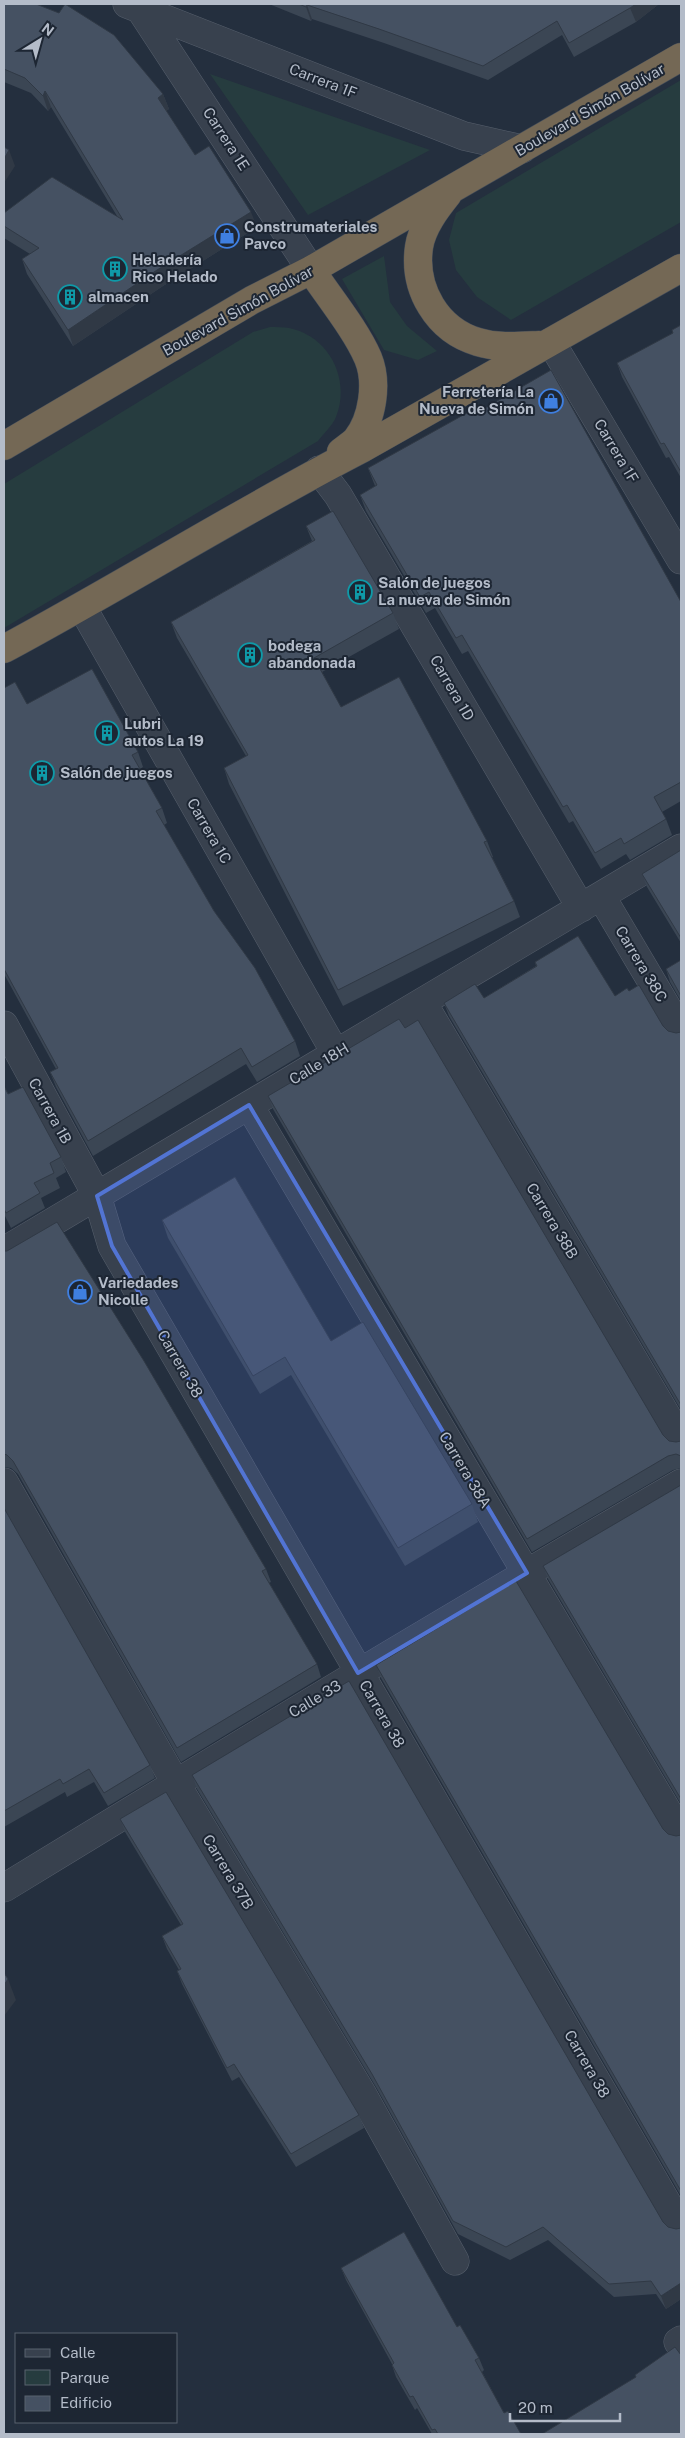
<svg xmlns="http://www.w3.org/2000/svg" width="685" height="2438" font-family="'Public Sans',sans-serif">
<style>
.green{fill:#263c3f}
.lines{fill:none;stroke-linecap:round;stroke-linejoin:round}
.minor-casing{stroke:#565f6c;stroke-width:29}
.highway-casing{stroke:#434c59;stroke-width:29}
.minor{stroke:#38414e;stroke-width:28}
.highway{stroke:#746855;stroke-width:28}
.wall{fill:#3b4654}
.shaded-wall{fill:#303945}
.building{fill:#455162;stroke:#303945}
.marked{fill:#5274d3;fill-opacity:0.2;stroke:#5274d3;stroke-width:4;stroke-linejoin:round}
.labels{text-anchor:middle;stroke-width:4;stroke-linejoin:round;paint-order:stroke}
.street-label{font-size:15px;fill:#b4bcc9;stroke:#1d2633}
.poi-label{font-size:15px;font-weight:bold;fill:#b4bcc9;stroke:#1d2633;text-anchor:start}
</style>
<rect width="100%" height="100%" fill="#242f3e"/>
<path class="green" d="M 210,74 L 430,150 L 308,215 Z
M 681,80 L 681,222 L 511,320 L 477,297 L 456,270 L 449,240 L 456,213 Z
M 384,256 L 390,302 L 407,326 L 437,351 L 418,360 L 384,350 L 342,279 Z
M 270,327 C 276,327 283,327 289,328 C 329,336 351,379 336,417 C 333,425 323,434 318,441 L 4,628 L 4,484 L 253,332 Z"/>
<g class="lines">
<g class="minor-casing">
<path id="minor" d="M 127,4 L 464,136 L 522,149
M 140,9 L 311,270
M 551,342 L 681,560
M 319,470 L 338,495 L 581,908
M 82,607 L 336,1054
M 601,896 L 681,1031
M 423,1003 L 681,1440
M 4,1025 L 97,1196 L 112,1246 L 681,2227
M 249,1105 L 681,1834
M 4,1251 L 681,848
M 4,1482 L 175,1782 L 363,2095 L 455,2261
M 4,1888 C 228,1751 453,1615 681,1483
M 678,2342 L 681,2340"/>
</g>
<g class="highway-casing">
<path id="highway" d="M 448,194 C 436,209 422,227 419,247 C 413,289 437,330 478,342 C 497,348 519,346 539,345
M 311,270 C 329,297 356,330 368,358 C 378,382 373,419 356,440 C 352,444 346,448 341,452
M 4,446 L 252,300 L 311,270 L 681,57
M 4,649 C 125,584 241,511 363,448 L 681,268"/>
</g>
<use href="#minor" class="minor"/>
<use href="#highway" class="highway"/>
</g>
<path class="wall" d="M 4,4 L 163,94 L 169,109 L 166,111 L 195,155 L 257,227 L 163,286 L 73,346 L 27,274 L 22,259 L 30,254 L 4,238 L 4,213 L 117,216 L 51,107 L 48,111 L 31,93 L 4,82 Z
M 269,4 L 659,4 L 636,22 L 574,57 L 562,35 L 488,80 L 384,43 L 312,19 L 311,21 Z
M 681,325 L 681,478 L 669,457 L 666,458 L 622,377 L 617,363 L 673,334 L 672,330 Z
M 485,408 L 681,602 L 681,801 L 662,812 L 666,819 L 672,835 L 630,860 L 626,854 L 601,869 L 573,821 L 569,823 L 468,651 L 462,654 L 435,608 L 426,613 L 366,511 L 360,495 L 375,486 L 368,468 Z
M 306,526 L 393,613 L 399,629 L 322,672 L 341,707 L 487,841 L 493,857 L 492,857 L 514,901 L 520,917 L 343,1006 L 229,784 L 224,768 L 246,756 L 177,638 L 171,622 L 312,541 Z
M 4,688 L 27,704 L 138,752 L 143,767 L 140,769 L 162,808 L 167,823 L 164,825 L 214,911 L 295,1041 L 300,1056 L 257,1082 L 246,1064 L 93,1156 L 56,1087 L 50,1072 L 56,1069 L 4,974 Z
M 681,850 L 681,943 L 647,887 L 642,874 Z
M 681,960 L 681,1001 L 670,982 L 666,969 Z
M 535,962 L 615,996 L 629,991 L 668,1031 L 676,1033 L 681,1032 L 681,1410 L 449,1016 L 444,1003 L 484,998 L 536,966 Z
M 4,1086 L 8,1094 L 61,1157 L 66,1172 L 56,1178 L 60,1188 L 41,1198 L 45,1208 L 11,1228 L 4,1214 Z
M 268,1096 L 669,1441 L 676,1442 L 681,1441 L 681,1468 L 673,1470 L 532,1552 L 273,1109 Z
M 162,1220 L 331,1341 L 472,1504 L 478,1522 L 405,1566 L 291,1375 L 260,1394 L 168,1238 Z
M 4,1251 L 266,1569 L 271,1582 L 269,1583 L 317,1664 L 321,1677 L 181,1762 L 18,1474 L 11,1468 L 4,1467 Z
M 681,1485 L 681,1804 L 548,1579 L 543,1566 Z
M 4,1508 L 150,1765 L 155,1778 L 108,1806 L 94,1782 L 67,1797 L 65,1792 L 4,1827 Z
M 376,1665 L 663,1829 L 668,1834 L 676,1836 L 681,1835 L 681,2196 L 381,1678 Z
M 192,1775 L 668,2227 L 676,2229 L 681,2228 L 681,2299 L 666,2309 L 656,2294 L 614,2297 L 548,2240 L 510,2260 L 458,2234 L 376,2087 L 197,1789 Z
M 120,1819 L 359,2115 L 364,2128 L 296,2167 L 239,2077 L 232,2081 L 182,1984 L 177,1971 L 179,1970 L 167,1949 L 162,1936 L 181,1925 L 125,1832 Z
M 341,2268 L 457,2327 L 479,2358 L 484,2370 L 482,2372 L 504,2413 L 521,2434 L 432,2434 L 417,2408 L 415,2410 L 396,2377 L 392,2365 L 392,2364 L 346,2280 Z"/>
<path class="shaded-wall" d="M 636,4 L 659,4 L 636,22 L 630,8 Z
M 307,5 L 312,19 L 311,21 L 306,7 Z
M 45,91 L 51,107 L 48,111 L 43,96 Z
M 163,94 L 169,109 L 163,113 L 158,98 Z
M 9,150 L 15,166 L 4,183 L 4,159 Z
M 251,212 L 257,227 L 163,286 L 73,346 L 68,330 L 157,270 Z
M 8,1979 L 16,2000 L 4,2016 L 4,1985 Z
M 681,2283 L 681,2299 L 666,2309 L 661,2296 Z"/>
<path class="building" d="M 4,4 L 36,4 L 59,13 L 65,4 L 114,35 L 163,94 L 158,98 L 195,155 L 209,146 L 251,212 L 157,270 L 68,330 L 22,259 L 39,248 L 4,226 L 4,213 L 52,177 L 123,220 L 45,91 L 43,96 L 25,78 L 4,69 Z
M 299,4 L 636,4 L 630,8 L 569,43 L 557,21 L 483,66 L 379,29 L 307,5 L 306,7 Z
M 4,147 L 9,150 L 4,159 Z
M 681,325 L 681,472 L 664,443 L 661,444 L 617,363 L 673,333 L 672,330 Z
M 551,370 L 681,602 L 681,782 L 654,797 L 666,819 L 624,844 L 621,838 L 595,853 L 567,805 L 563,807 L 462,635 L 456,638 L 429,592 L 420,597 L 360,495 L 377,485 L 368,468 L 483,404 L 485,408 Z
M 333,511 L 393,613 L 314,658 L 341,707 L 399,677 L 487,841 L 484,842 L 514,901 L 338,990 L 224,768 L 248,755 L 171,622 L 315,540 L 306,526 Z
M 92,669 L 138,752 L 132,755 L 162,808 L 156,811 L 214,911 L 255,968 L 295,1041 L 252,1067 L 241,1048 L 88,1141 L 50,1072 L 58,1068 L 4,969 L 4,688 L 15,682 L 27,704 Z
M 681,850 L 681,938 L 642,874 Z
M 578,936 L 615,996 L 627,988 L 629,991 L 639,985 L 663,1026 L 668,1031 L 676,1033 L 681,1032 L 681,1405 L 444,1003 L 475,984 L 484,998 L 537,966 L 535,962 Z
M 681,960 L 681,996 L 666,969 Z
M 399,1019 L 405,1028 L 418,1020 L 663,1435 L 669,1441 L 676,1442 L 681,1441 L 681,1456 L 676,1454 L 668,1456 L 527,1539 L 268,1096 Z
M 4,1086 L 8,1094 L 23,1087 L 61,1157 L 50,1163 L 54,1173 L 34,1183 L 40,1193 L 6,1213 L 4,1209 Z
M 235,1177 L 331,1341 L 363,1322 L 472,1504 L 398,1548 L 285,1357 L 253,1376 L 162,1220 Z
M 57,1222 L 144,1361 L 266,1569 L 262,1571 L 317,1664 L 177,1748 L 13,1461 L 7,1455 L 4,1454 L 4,1251 L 7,1251 Z
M 681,1485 L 681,1799 L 543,1566 Z
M 4,1508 L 150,1765 L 104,1793 L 89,1769 L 63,1784 L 60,1779 L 4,1811 Z
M 516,1581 L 663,1829 L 668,1834 L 676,1836 L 681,1835 L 681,2191 L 376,1665 Z
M 349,1681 L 663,2222 L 668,2227 L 676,2229 L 681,2228 L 681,2283 L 661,2296 L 651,2281 L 609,2284 L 543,2227 L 506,2247 L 453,2221 L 372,2074 L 192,1775 Z
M 166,1792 L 359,2115 L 291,2154 L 234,2064 L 227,2068 L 177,1971 L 181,1969 L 162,1936 L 183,1924 L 120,1819 Z
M 4,1973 L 8,1979 L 4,1985 Z
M 404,2232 L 457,2327 L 460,2325 L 479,2358 L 475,2360 L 504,2413 L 508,2411 L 521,2434 L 438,2434 L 435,2429 L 432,2430 L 413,2396 L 410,2397 L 392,2365 L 394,2363 L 341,2268 Z
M 675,2347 L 681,2355 L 681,2434 L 542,2434 L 636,2377 L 635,2375 Z"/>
<path class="marked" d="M 249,1105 L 527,1573 L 358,1673 L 112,1246 L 97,1196 Z"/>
<defs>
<g id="shop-ring" transform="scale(1.25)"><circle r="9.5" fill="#1d2633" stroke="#3f7fe0" stroke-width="1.5"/><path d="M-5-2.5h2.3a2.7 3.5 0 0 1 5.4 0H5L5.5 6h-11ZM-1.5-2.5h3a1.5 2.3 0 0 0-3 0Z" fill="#3f7fe0"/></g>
<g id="building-ring" transform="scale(1.25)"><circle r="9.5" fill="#1d2633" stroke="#0f9aa8" stroke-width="1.5"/><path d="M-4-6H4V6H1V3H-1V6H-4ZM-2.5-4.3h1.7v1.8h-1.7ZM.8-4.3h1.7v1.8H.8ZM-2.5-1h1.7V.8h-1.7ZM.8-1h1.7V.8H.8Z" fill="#0f9aa8"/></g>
</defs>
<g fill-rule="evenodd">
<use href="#shop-ring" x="227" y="236"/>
<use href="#building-ring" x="115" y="269"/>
<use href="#building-ring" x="70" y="297"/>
<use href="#shop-ring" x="551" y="401"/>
<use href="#building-ring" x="360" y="592"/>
<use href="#building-ring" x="250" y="655"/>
<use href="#building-ring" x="107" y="733"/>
<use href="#building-ring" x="42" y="773"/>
<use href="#shop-ring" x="80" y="1292"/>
</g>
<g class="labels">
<g class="street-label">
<text transform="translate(323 81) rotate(21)" y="5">Carrera 1F</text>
<text transform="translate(590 110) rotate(-30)" y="5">Boulevard Simón Bolívar</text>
<text transform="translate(226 139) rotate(57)" y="5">Carrera 1E</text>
<text transform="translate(238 311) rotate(-29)" y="5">Boulevard Simón Bolívar</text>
<text transform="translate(616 451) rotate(59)" y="5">Carrera 1F</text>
<text transform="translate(452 688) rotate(60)" y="5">Carrera 1D</text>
<text transform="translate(209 831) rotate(60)" y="5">Carrera 1C</text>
<text transform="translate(641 964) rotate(59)" y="5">Carrera 38C</text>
<text transform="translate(319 1064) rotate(-31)" y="5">Calle 18H</text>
<text transform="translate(50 1111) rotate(61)" y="5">Carrera 1B</text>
<text transform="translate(552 1221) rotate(59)" y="5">Carrera 38B</text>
<text transform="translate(180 1364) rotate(60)" y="5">Carrera 38</text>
<text transform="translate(465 1470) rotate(59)" y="5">Carrera 38A</text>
<text transform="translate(315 1699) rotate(-31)" y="5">Calle 33</text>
<text transform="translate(382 1714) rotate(60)" y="5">Carrera 38</text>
<text transform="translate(228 1872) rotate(59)" y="5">Carrera 37B</text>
<text transform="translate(587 2064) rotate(60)" y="5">Carrera 38</text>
</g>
<g class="poi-label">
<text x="244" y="232">Construmateriales<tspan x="244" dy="17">Pavco</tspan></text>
<text x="132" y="265">Heladería<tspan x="132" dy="17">Rico Helado</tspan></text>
<text x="88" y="302">almacen</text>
<text x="534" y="397" text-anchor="end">Ferretería La<tspan x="534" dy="17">Nueva de Simón</tspan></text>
<text x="378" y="588">Salón de juegos<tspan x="378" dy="17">La nueva de Simón</tspan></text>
<text x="268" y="651">bodega<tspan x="268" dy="17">abandonada</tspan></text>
<text x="124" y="729">Lubri<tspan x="124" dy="17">autos La 19</tspan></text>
<text x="60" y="778">Salón de juegos</text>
<text x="98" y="1288">Variedades<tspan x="98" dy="17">Nicolle</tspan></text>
</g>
</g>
<rect width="685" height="2438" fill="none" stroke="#b4bcc9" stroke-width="10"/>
<rect x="15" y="2333" width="162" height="90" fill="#1d2633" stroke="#59626f"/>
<rect x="25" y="2349" width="25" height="8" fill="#38414e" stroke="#59626f"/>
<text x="60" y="2358" font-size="15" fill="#b4bcc9">Calle</text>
<rect x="25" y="2370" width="25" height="15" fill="#263c3f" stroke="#59626f"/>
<text x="60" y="2383" font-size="15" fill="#b4bcc9">Parque</text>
<rect x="25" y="2396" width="25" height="15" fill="#455162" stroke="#59626f"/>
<text x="60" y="2408" font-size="15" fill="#b4bcc9">Edificio</text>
<g transform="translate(40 40) rotate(37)" stroke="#1d2633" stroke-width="4" paint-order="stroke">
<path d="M0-4L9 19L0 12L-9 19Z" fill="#b4bcc9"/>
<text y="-8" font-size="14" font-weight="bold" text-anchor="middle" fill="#b4bcc9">N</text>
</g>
<path d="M510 2413v8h110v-8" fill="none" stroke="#b4bcc9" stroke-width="2.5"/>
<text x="518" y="2413" font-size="15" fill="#b4bcc9" stroke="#1d2633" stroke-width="4" paint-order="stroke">20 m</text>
</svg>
